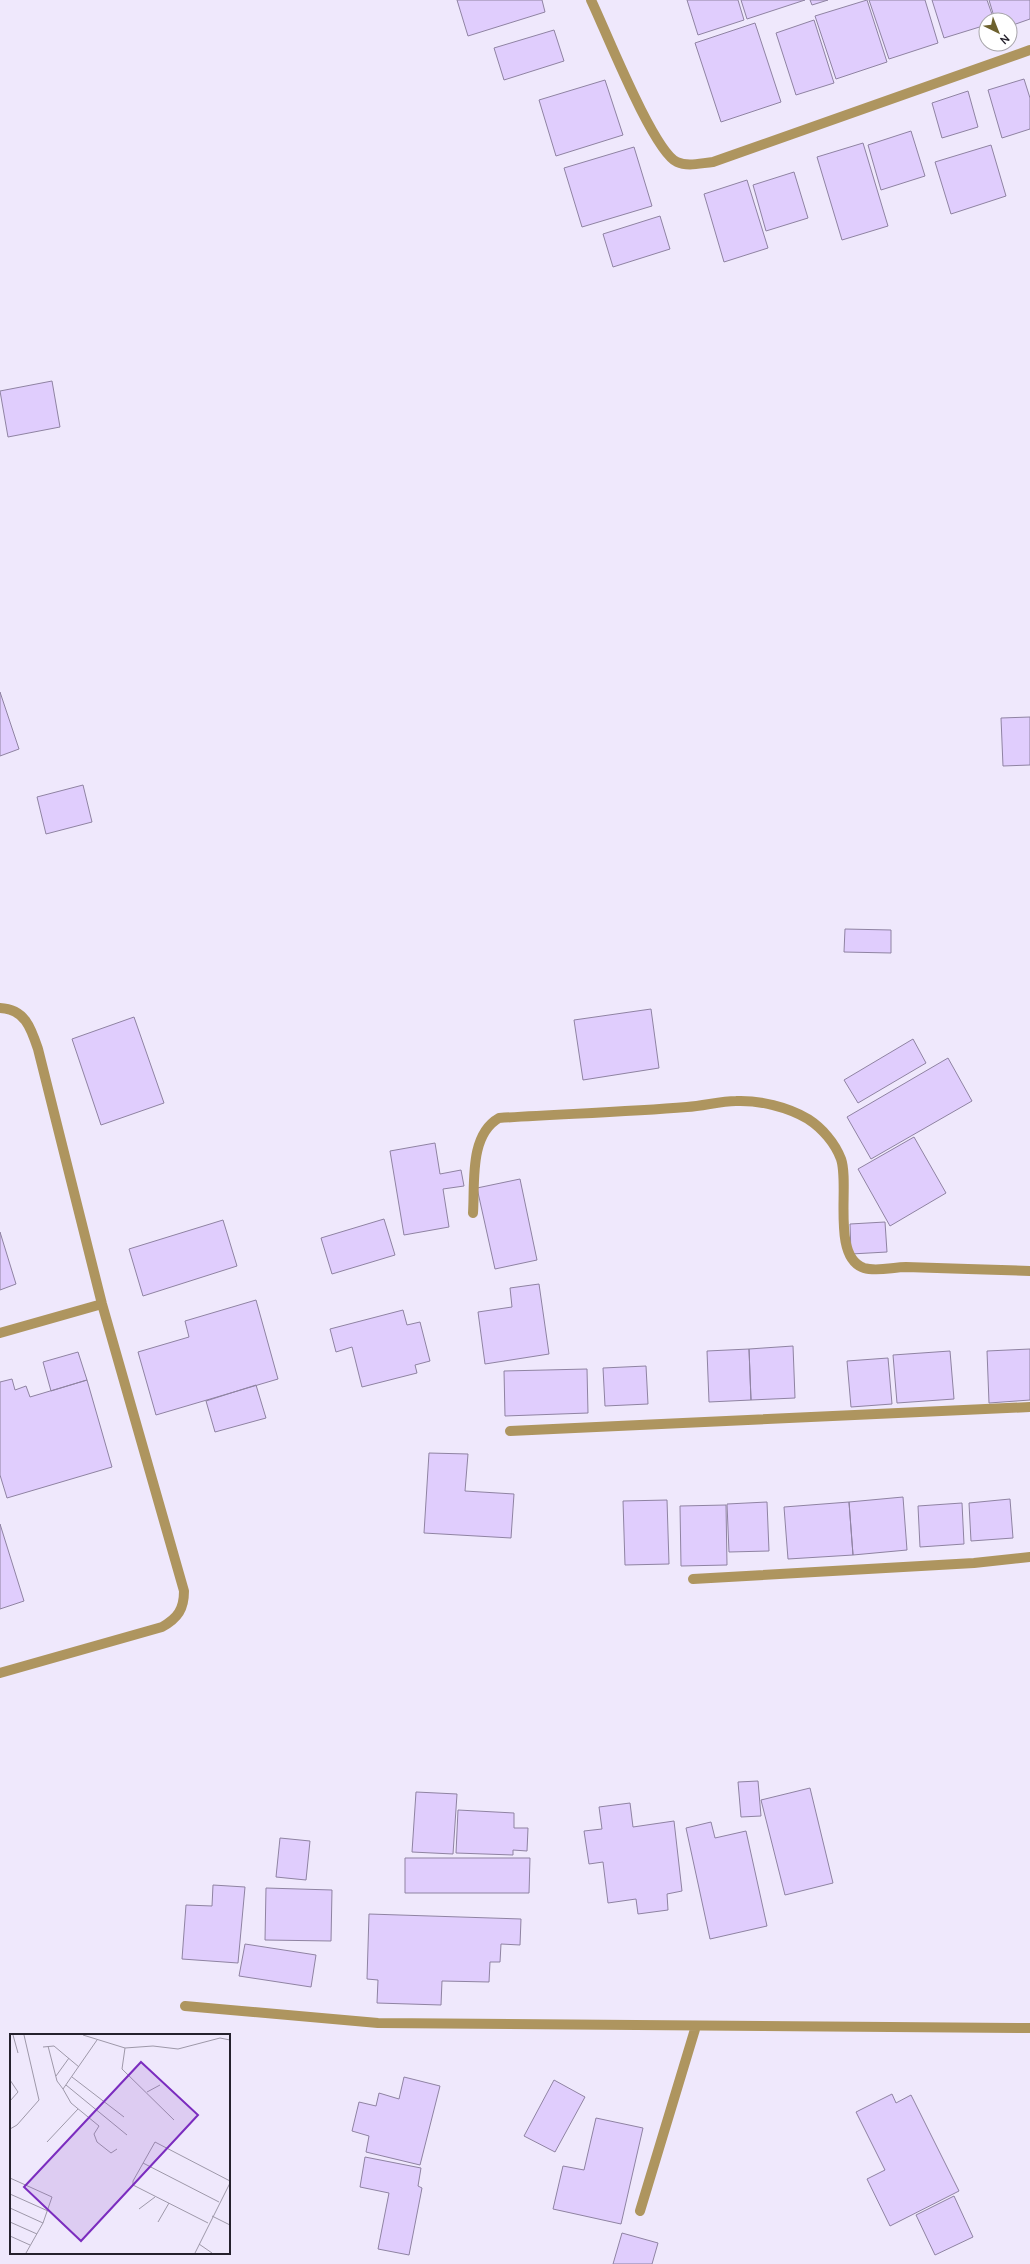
<svg xmlns="http://www.w3.org/2000/svg" width="1030" height="2264" font-family="Manrope,sans-serif">
<style>
.building{fill:#e0cdfd;stroke:#8f83a2}
.lines{fill:none;stroke-linecap:round;stroke-linejoin:round}
.minor{stroke:#ae955f;stroke-width:10}
.inset-road{fill:none;stroke:#9e98a9;stroke-width:1}
.view{fill:#7b2cbf;fill-opacity:0.15;stroke:#7b2cbf;stroke-width:2}
.inset-edge{fill:none;stroke:#25212d;stroke-width:2}
</style>
<rect width="100%" height="100%" fill="#efe8fc"/>
<path class="building" d="M 457,0 L 542,0 L 545,12 L 468,36 Z
M 687,0 L 738,0 L 744,20 L 698,35 Z
M 741,0 L 805,0 L 747,19 Z
M 810,0 L 828,0 L 812,5 Z
M 867,0 L 887,62 L 836,79 L 815,16 Z
M 869,0 L 925,0 L 938,43 L 889,59 Z
M 932,0 L 987,0 L 994,20 L 986,20 L 986,25 L 944,38 Z
M 989,0 L 1030,0 L 1030,19 L 1010,26 L 1010,20 L 995,20 Z
M 814,20 L 834,83 L 796,95 L 776,33 Z
M 755,23 L 781,102 L 721,122 L 695,43 Z
M 554,30 L 564,61 L 504,80 L 494,48 Z
M 1024,79 L 1030,98 L 1030,129 L 1002,138 L 988,90 Z
M 605,80 L 623,135 L 556,156 L 539,100 Z
M 968,91 L 978,127 L 942,138 L 932,103 Z
M 911,131 L 925,176 L 881,190 L 868,145 Z
M 863,143 L 888,226 L 842,240 L 817,157 Z
M 991,145 L 1006,196 L 951,214 L 935,162 Z
M 634,147 L 652,206 L 582,227 L 564,168 Z
M 794,172 L 808,218 L 766,231 L 753,185 Z
M 747,180 L 768,248 L 724,262 L 704,194 Z
M 660,216 L 670,249 L 613,267 L 603,234 Z
M 52,381 L 60,427 L 8,437 L 0,391 Z
M 0,692 L 19,749 L 0,756 Z
M 1030,717 L 1030,765 L 1003,766 L 1001,718 Z
M 83,785 L 92,822 L 46,834 L 37,797 Z
M 845,929 L 891,930 L 891,953 L 844,952 Z
M 651,1009 L 659,1068 L 583,1080 L 574,1020 Z
M 134,1017 L 164,1103 L 101,1125 L 72,1039 Z
M 913,1039 L 926,1063 L 858,1103 L 844,1080 Z
M 948,1058 L 972,1101 L 871,1159 L 847,1117 Z
M 914,1137 L 946,1193 L 890,1226 L 858,1169 Z
M 435,1143 L 440,1174 L 461,1170 L 464,1186 L 443,1189 L 449,1227 L 404,1235 L 390,1151 Z
M 520,1179 L 537,1260 L 495,1269 L 477,1188 Z
M 384,1219 L 395,1255 L 332,1274 L 321,1238 Z
M 223,1220 L 237,1266 L 143,1296 L 129,1249 Z
M 885,1222 L 887,1252 L 851,1254 L 850,1224 Z
M 0,1232 L 16,1284 L 0,1290 Z
M 539,1284 L 549,1354 L 485,1364 L 478,1312 L 512,1307 L 510,1288 Z
M 256,1300 L 278,1379 L 156,1415 L 138,1352 L 189,1337 L 185,1321 Z
M 403,1310 L 407,1325 L 420,1322 L 430,1361 L 415,1365 L 417,1373 L 362,1387 L 352,1347 L 336,1352 L 330,1329 Z
M 793,1346 L 795,1398 L 751,1400 L 749,1349 Z
M 749,1349 L 751,1400 L 709,1402 L 707,1351 Z
M 1030,1349 L 1030,1400 L 989,1403 L 987,1351 Z
M 950,1351 L 954,1399 L 897,1403 L 893,1355 Z
M 78,1352 L 87,1380 L 51,1391 L 43,1362 Z
M 888,1358 L 892,1404 L 851,1407 L 847,1361 Z
M 646,1366 L 648,1404 L 605,1406 L 603,1368 Z
M 587,1369 L 588,1413 L 505,1416 L 504,1371 Z
M 12,1379 L 15,1390 L 26,1386 L 30,1397 L 87,1380 L 112,1467 L 7,1498 L 0,1475 L 0,1382 Z
M 256,1385 L 266,1418 L 215,1432 L 206,1401 Z
M 429,1453 L 468,1454 L 465,1491 L 514,1494 L 511,1538 L 424,1533 Z
M 903,1497 L 907,1550 L 853,1555 L 849,1502 Z
M 1010,1499 L 1013,1538 L 971,1541 L 969,1503 Z
M 667,1500 L 669,1564 L 625,1565 L 623,1501 Z
M 767,1502 L 769,1551 L 729,1552 L 727,1504 Z
M 849,1502 L 853,1555 L 788,1559 L 784,1507 Z
M 962,1503 L 964,1544 L 920,1547 L 918,1506 Z
M 726,1505 L 727,1565 L 681,1566 L 680,1506 Z
M 0,1524 L 24,1601 L 0,1609 Z
M 758,1781 L 761,1816 L 741,1817 L 738,1782 Z
M 810,1788 L 833,1883 L 785,1895 L 761,1800 Z
M 416,1792 L 457,1794 L 453,1854 L 412,1852 Z
M 630,1803 L 633,1827 L 674,1821 L 682,1891 L 667,1894 L 668,1910 L 638,1914 L 636,1899 L 608,1903 L 603,1862 L 589,1864 L 584,1831 L 602,1829 L 599,1807 Z
M 458,1810 L 514,1813 L 514,1828 L 528,1828 L 527,1851 L 513,1850 L 513,1855 L 456,1853 Z
M 711,1822 L 715,1838 L 746,1831 L 767,1926 L 710,1939 L 686,1828 Z
M 280,1838 L 310,1841 L 306,1880 L 276,1877 Z
M 405,1858 L 530,1858 L 529,1893 L 405,1893 Z
M 213,1885 L 245,1887 L 238,1963 L 182,1959 L 186,1905 L 212,1906 Z
M 266,1888 L 332,1890 L 331,1941 L 265,1940 Z
M 369,1914 L 521,1919 L 520,1945 L 501,1944 L 500,1962 L 490,1962 L 489,1982 L 442,1981 L 441,2005 L 377,2003 L 378,1980 L 367,1979 Z
M 245,1944 L 316,1955 L 311,1987 L 239,1976 Z
M 404,2077 L 440,2086 L 420,2165 L 366,2152 L 369,2136 L 352,2131 L 359,2102 L 376,2106 L 379,2093 L 399,2099 Z
M 554,2080 L 585,2097 L 555,2152 L 524,2136 Z
M 892,2094 L 896,2103 L 911,2095 L 959,2191 L 890,2226 L 867,2179 L 885,2170 L 856,2112 Z
M 596,2118 L 643,2128 L 621,2224 L 553,2209 L 563,2166 L 584,2170 Z
M 365,2157 L 421,2168 L 418,2186 L 422,2188 L 409,2255 L 378,2249 L 389,2193 L 360,2187 Z
M 954,2196 L 973,2237 L 935,2255 L 916,2215 Z
M 622,2233 L 658,2243 L 652,2264 L 613,2264 Z"/>
<g class="lines">
<path class="minor" d="M 591,0 C 605,29 653,151 677,162 C 688,167 701,163 713,162 L 1030,50
M 0,1008 C 25,1009 31,1028 38,1049 L 102,1304 L 184,1591 C 184,1609 178,1618 162,1627 L 0,1673
M 473,1213 C 475,1183 469,1135 499,1118 C 562,1114 625,1112 687,1107 C 704,1106 720,1101 736,1101 C 759,1100 788,1107 808,1119 C 822,1128 835,1143 841,1159 C 850,1185 831,1257 864,1268 C 877,1272 893,1267 906,1267 C 947,1268 989,1270 1030,1271
M 0,1333 L 102,1304
M 510,1431 L 1030,1407
M 693,1579 L 974,1563 L 1030,1557
M 185,2006 L 378,2023 L 1030,2028
M 640,2211 L 696,2026"/>
</g>
<g transform="translate(10 2034)">
<rect width="220" height="220" fill="#efe8fc"/>
<path class="inset-road" d="M 3,1 L 8,19M 73,1 L 115,14 L 143,12 L 168,15 L 210,4 L 220,6M 38,12 L 47,47 L 53,55 L 87,6M 33,13 L 44,12 L 69,33M 115,14 L 112,35 L 164,86M 46,42 L 59,24M 62,43 L 114,83M 0,46 L 8,58 L 0,67M 56,51 L 117,101M 53,55 L 61,69 L 89,92 L 84,100 L 87,108 L 101,119 L 107,115M 137,58 L 150,51M 0,95 L 7,91 L 29,66 L 14,1M 37,108 L 68,75M 133,129 L 209,168M 0,144 L 42,163 L 33,189 L 16,219M 0,160 L 38,177M 0,174 L 33,189M 129,175 L 145,163M 202,182 L 220,191M 0,188 L 27,200M 148,188 L 159,169M 198,189 L 123,151 L 123,147 L 145,108 L 220,147M 0,202 L 20,211M 189,210 L 202,219M 185,219 L 220,149"/>
<path class="view" d="M 131,28 L 188,81 L 71,207 L 14,153 Z"/>
<rect width="220" height="220" class="inset-edge"/>
</g>
<g transform="translate(998 32) rotate(137)"><circle r="19" fill="#ffffff" stroke="#a8a6ab"/>
<path d="M0-3L7 15L0 10L-7 15Z" fill="#6d612e"/>
<text y="-6" font-size="11" font-weight="bold" text-anchor="middle" fill="#25212d">N</text>
</g>
</svg>
